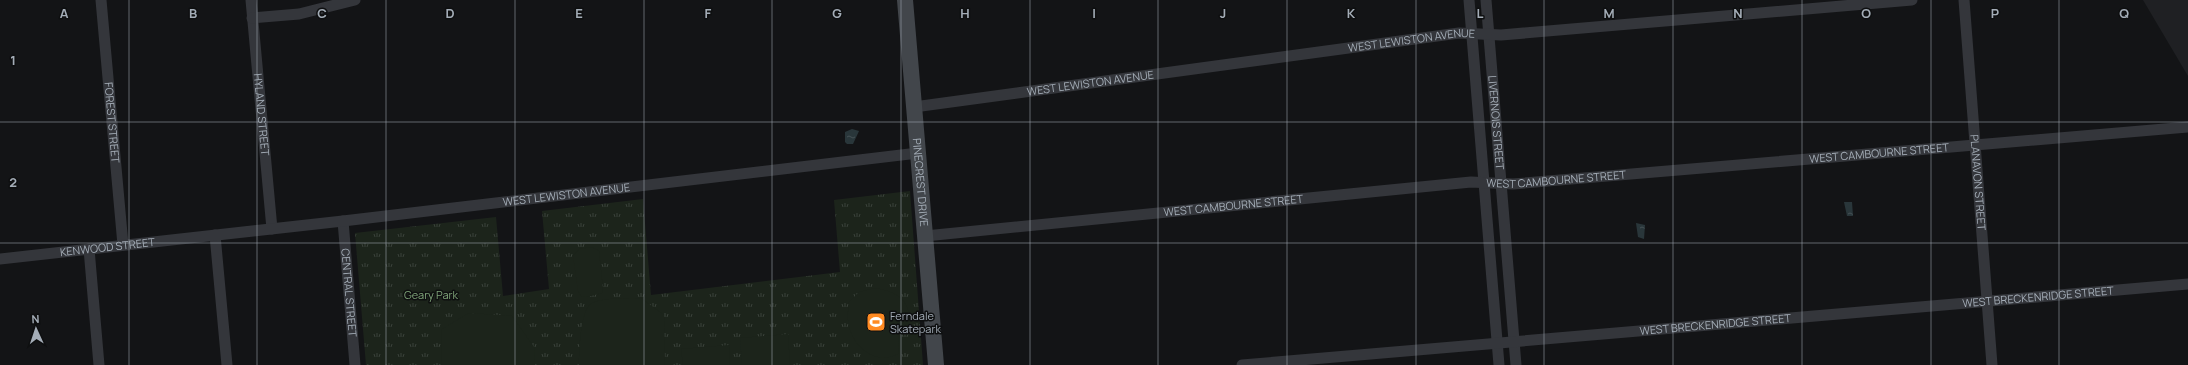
<svg xmlns="http://www.w3.org/2000/svg" width="2188" height="365" font-family="Manrope,sans-serif">
<style>
.built{fill:#1f2023}
.park{fill:url(#park-tufts)}
.pitch{fill:#1c241b}
.water{fill:url(#water-ripples)}
.lines{fill:none;stroke-linecap:round;stroke-linejoin:round}
.street{stroke:#34363b;stroke-width:11}
.secondary{stroke:#42464b;stroke-width:16}
.grid{fill:none;stroke:#a4adb7;stroke-width:1;stroke-opacity:0.55}
.labels{text-anchor:middle;stroke-width:3;stroke-linejoin:round;paint-order:stroke}
.street-label{font-size:11px;fill:#a4adb7;stroke:#0e0f10}
.park-label{font-size:11px;fill:#7fa479;stroke:#0e0f10}
.poi-label{font-size:11px;fill:#a4adb7;stroke:#0e0f10;text-anchor:start}
.grid-label{font-size:13px;text-anchor:middle;font-weight:bold;fill:#a4adb7;stroke:#0e0f10;stroke-width:3;stroke-linejoin:round;paint-order:stroke}
</style>
<defs>
<pattern id="park-tufts" width="24" height="20" patternUnits="userSpaceOnUse"><rect width="24" height="20" fill="#1c241b"/><path d="M3 7l-1-3M5 7V3M7 7l1-3M15 17l-1-3M17 17v-4M19 17l1-3" fill="none" stroke="#3a413a"/></pattern>
<pattern id="water-ripples" width="26" height="14" patternUnits="userSpaceOnUse"><rect width="26" height="14" fill="#29363a"/><path d="M2 4q2-2 4 0t4 0M15 11q2-2 4 0t4 0" fill="none" stroke="#455054"/></pattern>
</defs>
<rect width="100%" height="100%" fill="#131416"/>
<path class="built" d="M 2143,0 L 2188,0 L 2188,76 Z"/>
<path class="park" d="M 910,191 L 923,365 L 366,365 L 355,233 L 496,217 L 503,296 L 549,289 L 542,211 L 643,199 L 651,295 L 840,272 L 834,200 Z"/>
<path class="pitch" d="M 592,247 L 599,251 L 603,289 L 602,293 L 587,297 L 581,296 L 578,291 L 573,256 L 579,249 Z
M 875,288 C 892,291 906,296 909,314 L 899,328 L 898,354 C 877,365 855,349 849,327 C 847,318 848,310 849,302 L 859,292 Z
M 641,298 L 664,315 L 665,365 L 579,365 C 579,353 580,309 592,303 C 606,297 626,299 641,298 Z
M 469,313 L 512,316 L 534,347 L 535,365 L 441,365 L 442,329 Z
M 788,334 L 790,365 L 742,365 L 740,338 Z
M 729,345 L 730,365 L 683,365 L 681,349 Z"/>
<path class="water" d="M 852,129 L 859,131 L 853,144 L 847,144 L 845,142 L 845,132 Z
M 1844,202 L 1852,202 L 1853,216 L 1847,216 Z
M 1636,223 L 1645,225 L 1644,239 L 1638,237 Z"/>
<g class="lines">
<g class="street">
<path id="s1" d="M 101,0 L 123,245"/>
<path id="s2" d="M 251,0 L 272,229"/>
<path d="M 1469,0 L 1499,365"/>
<path id="s3" d="M 1486,0 L 1516,365"/>
<path id="s4" d="M 1964,0 L 1992,365"/>
<path d="M 252,18 L 299,14 L 355,0"/>
<path id="s5" d="M 914,107 L 1459,33 L 1501,35 L 1912,0"/>
<path id="s6" d="M 343,221 L 355,365"/>
<path d="M 215,235 L 227,365"/>
<path id="s7" d="M 925,236 L 1471,182 L 1513,184 L 2188,127"/>
<path d="M 89,249 L 99,365"/>
<path id="s8" d="M 0,259 L 343,221 L 918,153"/>
<path id="s9" d="M 1242,365 L 2188,284"/>
</g>
<path class="secondary" id="s10" d="M 905,0 L 936,365"/>
</g>
<path class="grid" d="M 129,0 L 129,365M 257,0 L 257,365M 386,0 L 386,365M 515,0 L 515,365M 644,0 L 644,365M 772,0 L 772,365M 901,0 L 901,365M 1030,0 L 1030,365M 1158,0 L 1158,365M 1287,0 L 1287,365M 1416,0 L 1416,365M 1544,0 L 1544,365M 1673,0 L 1673,365M 1802,0 L 1802,365M 1931,0 L 1931,365M 2059,0 L 2059,365M 0,122 L 2188,122M 0,243 L 2188,243"/>
<defs>
<g id="stadium-square" transform="scale(1)"><rect x="-9" y="-9" width="18" height="18" rx="4" fill="#ff8b22" stroke="#0e0f10"/><path d="M0-5a6.5 5 0 1 0 0 10a6.5 5 0 1 0 0-10ZM-3.5-1.8h7v3.6h-7Z" fill="#fff"/></g>
</defs>
<g fill-rule="evenodd">
<use href="#stadium-square" x="876" y="322"/>
</g>
<g class="labels">
<g class="street-label">
<text dy="4" stroke="none"><textPath href="#s5" startOffset="502">WEST LEWISTON AVENUE</textPath></text>
<text dy="4" stroke="none"><textPath href="#s5" startOffset="178">WEST LEWISTON AVENUE</textPath></text>
<text dy="4" stroke="none"><textPath href="#s2" startOffset="115">HYLAND STREET</textPath></text>
<text dy="4" stroke="none"><textPath href="#s1" startOffset="123">FOREST STREET</textPath></text>
<text dy="4" stroke="none"><textPath href="#s3" startOffset="123">LIVERNOIS STREET</textPath></text>
<text dy="4" stroke="none"><textPath href="#s7" startOffset="958">WEST CAMBOURNE STREET</textPath></text>
<text dy="4" stroke="none"><textPath href="#s7" startOffset="634">WEST CAMBOURNE STREET</textPath></text>
<text dy="4" stroke="none"><textPath href="#s4" startOffset="183">PLANAVON STREET</textPath></text>
<text dy="4" stroke="none"><textPath href="#s10" startOffset="183">PINECREST DRIVE</textPath></text>
<text dy="4" stroke="none"><textPath href="#s8" startOffset="570">WEST LEWISTON AVENUE</textPath></text>
<text dy="4" stroke="none"><textPath href="#s7" startOffset="310">WEST CAMBOURNE STREET</textPath></text>
<text dy="4" stroke="none"><textPath href="#s8" startOffset="108">KENWOOD STREET</textPath></text>
<text dy="4" stroke="none"><textPath href="#s6" startOffset="72">CENTRAL STREET</textPath></text>
<text dy="4" stroke="none"><textPath href="#s9" startOffset="799">WEST BRECKENRIDGE STREET</textPath></text>
<text dy="4" stroke="none"><textPath href="#s9" startOffset="475">WEST BRECKENRIDGE STREET</textPath></text>
</g>
<g class="park-label">
<text x="431" y="299">Geary Park</text>
</g>
<g class="poi-label">
<text x="890" y="320">Ferndale<tspan x="890" dy="13">Skatepark</tspan></text>
</g>
</g>
<g class="grid-label">
<text x="64" y="18">A</text>
<text x="193" y="18">B</text>
<text x="322" y="18">C</text>
<text x="450" y="18">D</text>
<text x="579" y="18">E</text>
<text x="708" y="18">F</text>
<text x="837" y="18">G</text>
<text x="965" y="18">H</text>
<text x="1094" y="18">I</text>
<text x="1223" y="18">J</text>
<text x="1351" y="18">K</text>
<text x="1480" y="18">L</text>
<text x="1609" y="18">M</text>
<text x="1738" y="18">N</text>
<text x="1866" y="18">O</text>
<text x="1995" y="18">P</text>
<text x="2124" y="18">Q</text>
<text x="13" y="65">1</text>
<text x="13" y="187">2</text>
</g>
<g transform="translate(36 329) rotate(357)" stroke="#0e0f10" stroke-width="3" paint-order="stroke">
<path d="M0-3L7 15L0 10L-7 15Z" fill="#a4adb7"/>
<text y="-6" font-size="11" font-weight="bold" text-anchor="middle" fill="#a4adb7">N</text>
</g>
</svg>
